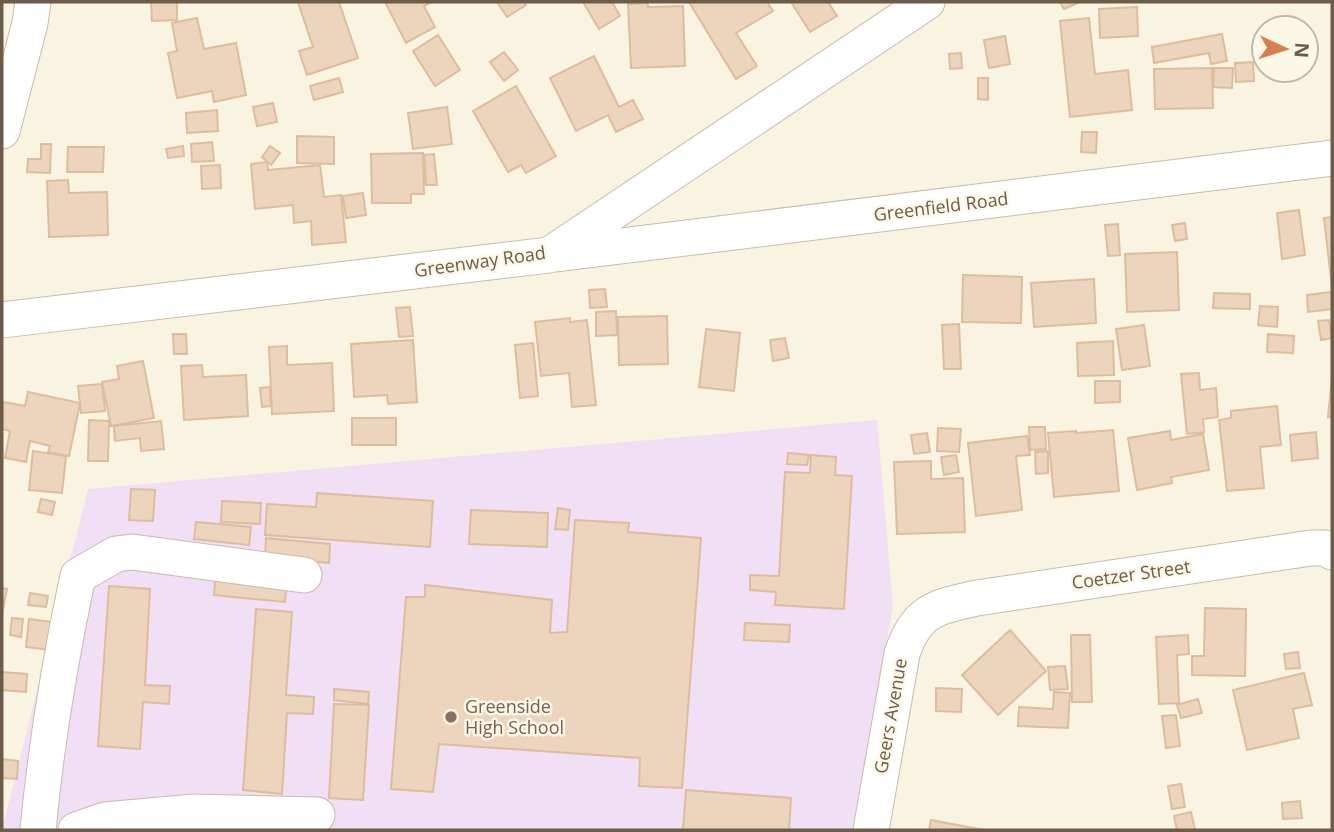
<svg xmlns="http://www.w3.org/2000/svg" width="1334" height="832" font-family="'Open Sans',sans-serif">
<style>
.education{fill:#f0dff5}
.building{fill:#ecd5bc;stroke:#ddbd9e;stroke-width:2}
.lines{fill:none;stroke-linecap:round;stroke-linejoin:round}
.minor-casing{stroke:#c8bbaa;stroke-width:37}
.minor{stroke:#fff;stroke-width:35}
.education-dot{fill:#8d6e63;stroke:#fdf7e7;stroke-width:2.5}
.labels{text-anchor:middle;stroke-width:5;stroke-linejoin:round;paint-order:stroke}
.street-label{font-size:18px;fill:#6e5c4b;stroke:#fdf7e7}
.education-label{font-size:18px;fill:#785e54;stroke:#fdf7e7;text-anchor:start}
</style>
<rect width="100%" height="100%" fill="#f9f3e2"/>
<path class="education" d="M 877,420 L 893,607 L 852,830 L 2,830 L 88,489 Z"/>
<path class="building" d="M 151,2 L 177,2 L 177,20 L 152,21 Z
M 298,2 L 339,2 L 358,58 L 307,75 L 299,51 L 313,47 Z
M 385,2 L 432,2 L 424,6 L 435,27 L 406,43 Z
M 497,2 L 524,2 L 526,5 L 507,17 Z
M 583,2 L 612,2 L 620,16 L 599,29 Z
M 689,2 L 767,2 L 773,11 L 736,33 L 757,66 L 736,79 Z
M 791,2 L 828,2 L 837,16 L 810,32 Z
M 1060,2 L 1080,2 L 1064,9 Z
M 648,3 L 648,7 L 683,6 L 685,66 L 631,68 L 628,4 Z
M 1137,7 L 1138,36 L 1100,38 L 1099,9 Z
M 197,18 L 204,49 L 236,43 L 246,95 L 214,102 L 212,91 L 177,98 L 168,53 L 177,51 L 172,23 Z
M 1089,18 L 1095,74 L 1128,70 L 1132,110 L 1070,117 L 1060,21 Z
M 1222,34 L 1227,61 L 1211,64 L 1209,53 L 1154,63 L 1152,47 Z
M 438,35 L 460,70 L 435,86 L 413,51 Z
M 1005,36 L 1010,64 L 989,68 L 984,40 Z
M 504,52 L 518,70 L 504,81 L 490,62 Z
M 961,53 L 962,68 L 950,69 L 949,54 Z
M 594,56 L 619,107 L 633,100 L 643,119 L 616,132 L 608,115 L 576,131 L 550,78 Z
M 1253,62 L 1254,81 L 1236,82 L 1235,63 Z
M 1212,68 L 1213,108 L 1155,109 L 1154,69 Z
M 1214,68 L 1233,68 L 1232,88 L 1213,87 Z
M 339,78 L 343,92 L 314,100 L 310,86 Z
M 978,78 L 988,78 L 988,100 L 978,99 Z
M 516,86 L 556,156 L 526,173 L 521,165 L 508,172 L 473,111 Z
M 273,103 L 277,122 L 257,126 L 253,107 Z
M 447,107 L 452,144 L 413,149 L 408,113 Z
M 217,110 L 218,131 L 187,133 L 186,113 Z
M 1082,132 L 1097,132 L 1096,153 L 1081,152 Z
M 297,136 L 334,137 L 334,164 L 297,163 Z
M 212,142 L 214,161 L 192,162 L 191,144 Z
M 41,144 L 51,144 L 50,173 L 27,172 L 28,159 L 41,159 Z
M 183,146 L 184,156 L 168,158 L 166,149 Z
M 270,146 L 280,153 L 271,165 L 262,157 Z
M 68,147 L 104,147 L 103,172 L 67,172 Z
M 423,153 L 424,194 L 411,194 L 411,203 L 372,203 L 371,154 Z
M 434,154 L 437,185 L 426,185 L 424,155 Z
M 267,162 L 268,170 L 320,165 L 324,197 L 341,195 L 346,242 L 312,245 L 311,221 L 294,223 L 293,205 L 255,209 L 251,164 Z
M 220,165 L 221,188 L 202,189 L 201,166 Z
M 68,180 L 69,193 L 107,192 L 108,235 L 49,237 L 47,181 Z
M 363,193 L 366,215 L 346,218 L 343,196 Z
M 1299,210 L 1305,255 L 1282,259 L 1277,213 Z
M 1332,217 L 1332,288 L 1324,218 Z
M 1185,223 L 1187,239 L 1175,241 L 1172,225 Z
M 1118,224 L 1120,255 L 1108,256 L 1105,225 Z
M 1177,252 L 1179,310 L 1127,312 L 1125,254 Z
M 963,275 L 1022,277 L 1021,323 L 962,322 Z
M 1094,279 L 1096,323 L 1034,327 L 1031,283 Z
M 605,289 L 607,307 L 590,308 L 589,290 Z
M 1332,292 L 1332,309 L 1308,312 L 1307,295 Z
M 1214,293 L 1250,294 L 1250,309 L 1213,308 Z
M 1260,306 L 1278,307 L 1277,327 L 1258,325 Z
M 410,307 L 413,336 L 399,337 L 396,308 Z
M 616,311 L 617,335 L 596,336 L 596,312 Z
M 667,316 L 668,364 L 619,365 L 618,317 Z
M 570,318 L 570,322 L 587,320 L 596,405 L 572,407 L 569,373 L 541,376 L 535,322 Z
M 1329,320 L 1332,338 L 1321,340 L 1318,321 Z
M 959,324 L 961,369 L 944,369 L 942,325 Z
M 1144,325 L 1150,366 L 1122,370 L 1116,329 Z
M 706,329 L 740,333 L 734,391 L 699,387 Z
M 173,334 L 186,334 L 187,354 L 174,354 Z
M 1268,334 L 1294,336 L 1293,353 L 1267,352 Z
M 785,338 L 789,358 L 773,361 L 770,340 Z
M 413,340 L 417,402 L 388,404 L 387,395 L 354,397 L 351,344 Z
M 1113,341 L 1114,375 L 1078,376 L 1077,343 Z
M 533,343 L 538,396 L 520,398 L 515,345 Z
M 287,346 L 287,365 L 332,363 L 334,411 L 272,414 L 269,347 Z
M 143,361 L 154,418 L 111,426 L 102,382 L 119,379 L 117,366 Z
M 202,365 L 203,377 L 246,375 L 248,416 L 184,420 L 181,366 Z
M 1199,373 L 1200,390 L 1216,388 L 1218,417 L 1203,419 L 1204,432 L 1187,434 L 1181,374 Z
M 1332,377 L 1332,417 L 1328,417 Z
M 1095,381 L 1120,381 L 1120,402 L 1095,403 Z
M 102,384 L 105,411 L 81,413 L 78,386 Z
M 270,387 L 271,406 L 262,407 L 260,388 Z
M 28,392 L 80,403 L 69,456 L 48,452 L 50,446 L 30,441 L 26,462 L 5,458 L 10,431 L 2,429 L 3,402 L 25,406 Z
M 1277,406 L 1281,445 L 1260,447 L 1264,488 L 1227,491 L 1219,420 L 1231,418 L 1231,411 Z
M 352,418 L 396,418 L 396,445 L 352,445 Z
M 89,420 L 109,421 L 108,461 L 88,461 Z
M 161,421 L 164,449 L 141,451 L 140,438 L 115,441 L 114,426 Z
M 1029,427 L 1045,427 L 1046,449 L 1030,450 Z
M 938,428 L 961,429 L 959,452 L 937,451 Z
M 1113,430 L 1119,491 L 1054,497 L 1048,433 L 1076,431 L 1076,433 Z
M 1170,431 L 1171,440 L 1203,434 L 1209,470 L 1171,477 L 1172,483 L 1137,490 L 1128,438 Z
M 1316,432 L 1318,458 L 1292,461 L 1290,435 Z
M 927,433 L 930,452 L 914,454 L 911,435 Z
M 1027,436 L 1030,455 L 1016,456 L 1022,510 L 976,516 L 968,443 Z
M 33,451 L 66,456 L 62,493 L 29,490 Z
M 1048,451 L 1048,473 L 1036,474 L 1035,452 Z
M 788,453 L 809,455 L 807,465 L 787,464 Z
M 811,455 L 836,457 L 835,475 L 852,476 L 844,609 L 775,605 L 776,592 L 750,590 L 750,575 L 779,576 L 785,472 L 810,473 Z
M 956,455 L 959,472 L 944,475 L 941,457 Z
M 931,461 L 931,479 L 963,478 L 965,532 L 897,534 L 894,462 Z
M 131,489 L 155,490 L 153,521 L 129,520 Z
M 317,493 L 433,501 L 430,547 L 265,535 L 267,504 L 316,507 Z
M 41,499 L 55,502 L 52,515 L 38,512 Z
M 222,501 L 261,503 L 260,524 L 221,522 Z
M 558,508 L 570,510 L 568,530 L 555,529 Z
M 471,510 L 548,513 L 547,547 L 469,544 Z
M 575,520 L 629,523 L 628,532 L 701,538 L 682,788 L 639,786 L 640,758 L 439,744 L 433,792 L 391,789 L 406,597 L 425,597 L 425,585 L 552,600 L 550,633 L 567,632 Z
M 196,522 L 251,527 L 249,545 L 194,539 Z
M 266,538 L 330,544 L 329,563 L 265,557 Z
M 215,581 L 286,588 L 285,602 L 214,595 Z
M 109,586 L 150,589 L 145,685 L 170,686 L 169,704 L 143,702 L 140,749 L 98,746 Z
M 2,588 L 7,589 L 2,614 Z
M 30,593 L 48,596 L 46,607 L 28,605 Z
M 1205,608 L 1246,609 L 1245,676 L 1192,675 L 1192,656 L 1204,656 Z
M 256,609 L 292,612 L 286,695 L 314,697 L 313,714 L 287,713 L 282,794 L 243,790 Z
M 12,618 L 23,619 L 21,637 L 10,635 Z
M 29,619 L 53,622 L 49,650 L 26,647 Z
M 745,623 L 790,625 L 789,642 L 744,640 Z
M 1010,630 L 1046,671 L 998,715 L 962,675 Z
M 1071,635 L 1090,635 L 1092,702 L 1072,702 Z
M 1188,635 L 1189,654 L 1177,655 L 1179,703 L 1159,704 L 1156,637 Z
M 1298,652 L 1300,668 L 1286,669 L 1284,654 Z
M 1065,666 L 1068,689 L 1050,690 L 1048,667 Z
M 2,672 L 27,674 L 26,692 L 2,690 Z
M 1304,673 L 1312,705 L 1293,709 L 1299,738 L 1247,750 L 1233,690 Z
M 936,688 L 962,689 L 961,712 L 936,711 Z
M 334,689 L 369,692 L 368,704 L 334,700 Z
M 1054,692 L 1070,693 L 1068,728 L 1018,726 L 1019,707 L 1053,709 Z
M 1198,699 L 1202,713 L 1181,718 L 1177,705 Z
M 334,704 L 369,705 L 363,800 L 329,798 Z
M 1176,715 L 1180,746 L 1166,748 L 1162,716 Z
M 2,759 L 18,761 L 17,779 L 2,778 Z
M 1181,784 L 1185,807 L 1172,809 L 1168,786 Z
M 686,790 L 791,798 L 789,830 L 683,830 Z
M 1300,801 L 1302,818 L 1283,819 L 1282,803 Z
M 1191,812 L 1195,830 L 1177,830 L 1174,816 Z
M 931,820 L 984,830 L 929,830 Z"/>
<g class="lines">
<g class="minor-casing">
<path id="minor" d="M 2,131 L 30,23 L 33,2
M 556,254 L 1332,158
M 2,320 L 549,255 L 927,2
M 38,830 C 46,745 60,660 78,576 L 116,554 L 132,552 L 304,575
M 76,830 L 105,820 L 194,812 L 317,815
M 871,830 L 902,654 C 916,610 936,607 977,598 L 1311,548 L 1325,548 L 1332,552"/>
</g>
<use href="#minor" class="minor"/>
</g>
<circle class="education-dot" cx="451" cy="717" r="7"/>
<g class="labels">
<g class="street-label">
<text transform="translate(941 207) rotate(-7)" y="6">Greenfield Road</text>
<text transform="translate(480 262) rotate(-8)" y="6">Greenway Road</text>
<text transform="translate(1131 575) rotate(-8)" y="6">Coetzer Street</text>
<text transform="translate(891 716) rotate(-80)" y="6">Geers Avenue</text>
</g>
<g class="education-label">
<text x="465" y="713">Greenside<tspan x="465" dy="21">High School</tspan></text>
</g>
</g>
<rect width="1334" height="832" fill="none" stroke="#6e5c4b" stroke-width="7"/>
<g transform="translate(1285 49) rotate(94)"><circle r="33" fill="#fdf7e7" stroke="#c4b9a9" stroke-width="2"/>
<path d="M0-5L12 26L0 18L-12 26Z" fill="#d87f52"/>
<text y="-10" font-size="19" font-weight="bold" text-anchor="middle" fill="#6e5c4b">N</text>
</g>
</svg>
